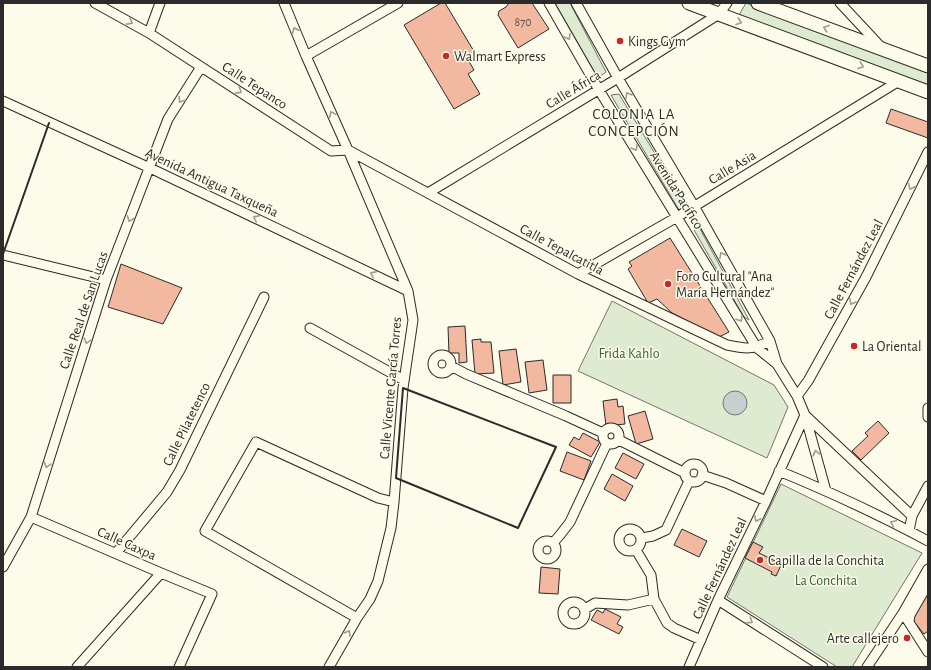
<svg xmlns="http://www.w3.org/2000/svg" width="931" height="670" font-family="'Alegreya Sans',sans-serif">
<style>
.green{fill:#deebd1;stroke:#74746e}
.water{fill:#c7d0d0;stroke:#74746e}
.building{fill:#f2b8a0;stroke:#2b2b2b}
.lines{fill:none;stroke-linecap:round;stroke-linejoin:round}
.minor-casing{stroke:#2b2b2b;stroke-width:11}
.secondary-casing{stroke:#2b2b2b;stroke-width:15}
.minor{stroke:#fdfbea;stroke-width:9}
.secondary{stroke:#fdfbea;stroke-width:13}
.wall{stroke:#2b2b2b;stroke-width:2}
.oneway{stroke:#9e9d94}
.poi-dot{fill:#c62828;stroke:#fdfbea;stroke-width:1.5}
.labels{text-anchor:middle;stroke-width:3;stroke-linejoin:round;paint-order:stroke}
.number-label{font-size:12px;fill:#5d4e48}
.poi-label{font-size:14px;fill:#2b2b2b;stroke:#fdfbea;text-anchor:start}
.street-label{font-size:14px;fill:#2b2b2b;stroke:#fdfbea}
.park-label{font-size:14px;fill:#34623c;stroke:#fdfbea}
.neighbourhood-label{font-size:15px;letter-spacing:1px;fill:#2b2b2b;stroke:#fdfbea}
</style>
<rect width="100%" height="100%" fill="#fdfbea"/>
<path class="green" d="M 555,3 L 570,3 L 606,72 L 598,78 Z
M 746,3 L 928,72 L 928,85 L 739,15 Z
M 619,94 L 686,205 L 679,210 L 611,95 Z
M 699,227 L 749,320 L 744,317 L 694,230 Z
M 612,301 L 774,385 L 788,407 L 767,458 L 578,371 Z
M 781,484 L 922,553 L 852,667 L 837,667 L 727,597 Z"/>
<path class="water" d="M723 403a12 12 0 1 1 24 0a12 12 0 1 1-24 0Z"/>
<path class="building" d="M 441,3 L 445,3 L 475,53 L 467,58 L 474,70 L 468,74 L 480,94 L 454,109 L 404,25 Z
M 509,3 L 532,3 L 549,29 L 518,48 L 498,15 L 499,11 L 506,7 Z
M 891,109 L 928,122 L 928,138 L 886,123 Z
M 670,238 L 729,332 L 719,337 L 672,313 L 657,299 L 648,303 L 628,269 L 632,266 L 629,262 Z
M 121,264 L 182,288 L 163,324 L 108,307 Z
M 465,326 L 467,362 L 459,363 L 459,353 L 449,353 L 448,327 Z
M 481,339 L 481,342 L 491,342 L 494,373 L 475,374 L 472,340 Z
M 516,349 L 521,382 L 503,385 L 499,351 Z
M 543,360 L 547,390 L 529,393 L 525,362 Z
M 553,375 L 571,375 L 571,403 L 553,403 Z
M 617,399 L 618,407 L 623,406 L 625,424 L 606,426 L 603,401 Z
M 645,411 L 653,439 L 636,444 L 628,416 Z
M 878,421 L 889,433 L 861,460 L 852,451 L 868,436 L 865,433 Z
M 583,433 L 600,442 L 591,457 L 569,445 L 574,437 L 579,440 Z
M 567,452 L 591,461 L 584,480 L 560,471 Z
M 623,453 L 644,464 L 636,479 L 615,468 Z
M 612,474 L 633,486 L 625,501 L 604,489 Z
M 682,529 L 707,541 L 699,557 L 674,545 Z
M 753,542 L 763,547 L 759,553 L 777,562 L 778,561 L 782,563 L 776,576 L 771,574 L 772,572 L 745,558 Z
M 541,567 L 560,569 L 558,594 L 539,593 Z
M 928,592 L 928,631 L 924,634 L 911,618 Z
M 605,609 L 621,617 L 617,624 L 623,627 L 619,634 L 591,620 L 597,610 L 603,613 Z"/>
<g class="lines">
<g class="minor-casing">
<path id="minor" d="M 95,3 L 149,33 L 331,151 L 348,150
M 284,3 L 306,56 L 348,150 L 408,291 L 413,320 L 403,388 L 394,502 L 391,528 L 378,581 L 370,599 L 357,618 L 329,667
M 549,3 L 599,90 L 757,348 L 777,364
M 576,3 L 618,78 L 694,206 L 770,341 L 777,364 L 797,396 L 805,415 L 826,491
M 840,3 L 881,47
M 149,33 L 160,3
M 306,56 L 398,3
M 3,101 L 150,168 L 408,291
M 348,150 L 578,274 L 727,345 C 746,349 752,350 770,341
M 428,193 L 618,78 L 719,14 L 727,3
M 3,255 L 106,280
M 578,274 L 677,217 L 899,81
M 310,328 L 404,380
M433 364a9 9 0 1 1 18 0a9 9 0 1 1-18 0Z
M 451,366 L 466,374 L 566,416 L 603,433
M 797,396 L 808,381 L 866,277 L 928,152
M 928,408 L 928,417
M 806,416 L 912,516
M603 436a8 8 0 1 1 16 0a8 8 0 1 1-16 0Z
M 619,440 L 685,473
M685 473a9 9 0 1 1 18 0a9 9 0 1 1-18 0Z
M 779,471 C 830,492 880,515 928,541
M 702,475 L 726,483 L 766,501
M 31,517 L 161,573 L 212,594 L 179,667
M619 540a11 11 0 1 1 22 0a11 11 0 1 1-22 0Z
M 909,531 L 912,516 L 928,486
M 642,538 L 653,536 L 666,530 L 689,481
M538 550a9 9 0 1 1 18 0a9 9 0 1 1-18 0Z
M 553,543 L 560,535 L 570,522 L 607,443
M 636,550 L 651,575 L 654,599 L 667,623 L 674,628 L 701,640
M 116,553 L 167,492 L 180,470 L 264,297
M 3,567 L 31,517 L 106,280 L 168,119 L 201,67
M 718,600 L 823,667
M563 613a11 11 0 1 1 22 0a11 11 0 1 1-22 0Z
M 585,609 L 595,603 L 628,605 L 654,599
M 903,613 L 928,652
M 357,618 L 205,531 L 256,442 L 378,498 L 394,502
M 909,621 L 910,615 L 928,584
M 77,667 L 161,573
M 689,667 L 718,600 L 766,501 L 805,415
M 867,667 L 903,613 L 928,569"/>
</g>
<g class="secondary-casing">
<path id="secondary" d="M 689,3 L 928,92
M 758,3 L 928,66"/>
</g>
<use href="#minor" class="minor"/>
<use href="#secondary" class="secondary"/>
<path class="wall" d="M 3,254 L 49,123
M 403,388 L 556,447 L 518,528 L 396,478 Z"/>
</g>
<defs><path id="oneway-chevron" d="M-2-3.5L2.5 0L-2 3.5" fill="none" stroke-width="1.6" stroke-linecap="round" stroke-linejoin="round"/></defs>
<g class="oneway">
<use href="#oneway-chevron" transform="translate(130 22) rotate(29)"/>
<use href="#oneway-chevron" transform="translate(739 22) rotate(20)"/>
<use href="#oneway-chevron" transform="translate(826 28) rotate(-160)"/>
<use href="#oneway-chevron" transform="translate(295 30) rotate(-113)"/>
<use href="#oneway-chevron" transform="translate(568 37) rotate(60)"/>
<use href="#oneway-chevron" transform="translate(861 66) rotate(20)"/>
<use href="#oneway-chevron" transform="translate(239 91) rotate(33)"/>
<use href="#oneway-chevron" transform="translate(628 95) rotate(-121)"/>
<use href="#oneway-chevron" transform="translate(181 100) rotate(122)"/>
<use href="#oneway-chevron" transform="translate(332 114) rotate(-114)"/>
<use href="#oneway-chevron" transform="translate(635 148) rotate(59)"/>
<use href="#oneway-chevron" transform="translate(911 187) rotate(116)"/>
<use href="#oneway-chevron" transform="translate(256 218) rotate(-154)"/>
<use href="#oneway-chevron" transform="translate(130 219) rotate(111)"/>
<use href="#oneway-chevron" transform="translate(722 255) rotate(-119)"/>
<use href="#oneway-chevron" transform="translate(373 274) rotate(-154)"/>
<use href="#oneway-chevron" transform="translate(852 302) rotate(119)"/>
<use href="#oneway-chevron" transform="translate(740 319) rotate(58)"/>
<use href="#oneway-chevron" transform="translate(87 341) rotate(108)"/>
<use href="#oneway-chevron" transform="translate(816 453) rotate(-105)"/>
<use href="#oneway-chevron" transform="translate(47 465) rotate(108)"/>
<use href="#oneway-chevron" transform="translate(757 519) rotate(116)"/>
<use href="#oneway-chevron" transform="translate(893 523) rotate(-155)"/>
<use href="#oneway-chevron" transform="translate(750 621) rotate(33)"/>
<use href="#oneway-chevron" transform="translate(348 633) rotate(-60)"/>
</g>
<g class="poi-dot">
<circle cx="620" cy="41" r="4"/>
<circle cx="446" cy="56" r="4"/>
<circle cx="668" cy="284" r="4"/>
<circle cx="854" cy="346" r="4"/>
<circle cx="760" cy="560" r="4"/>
<circle cx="907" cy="638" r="4"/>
</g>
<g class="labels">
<g class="number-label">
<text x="523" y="26">870</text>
</g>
<g class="poi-label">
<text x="628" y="46">Kings Gym</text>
<text x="454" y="61">Walmart Express</text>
<text x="676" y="281">Foro Cultural "Ana<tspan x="676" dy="16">María Hernández"</tspan></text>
<text x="862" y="351">La Oriental</text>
<text x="768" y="565">Capilla de la Conchita</text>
<text x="899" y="643" text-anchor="end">Arte callejero</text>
</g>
<g class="street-label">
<text transform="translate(255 85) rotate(33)" y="5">Calle Tepanco</text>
<text transform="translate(573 89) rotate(-31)" y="5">Calle África</text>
<text transform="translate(732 167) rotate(-31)" y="5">Calle Asia</text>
<text transform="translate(212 182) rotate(25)" y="5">Avenida Antigua Taxqueña</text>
<text transform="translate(677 190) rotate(58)" y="5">Avenida Pacífico</text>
<text transform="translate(562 249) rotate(28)" y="5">Calle Tepalcatitla</text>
<text transform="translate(853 269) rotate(-62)" y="5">Calle Fernández Leal</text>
<text transform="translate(83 310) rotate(-71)" y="5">Calle Real de San Lucas</text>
<text transform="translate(390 388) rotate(-85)" y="5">Calle Vicente García Torres</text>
<text transform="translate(186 424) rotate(-64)" y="5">Calle Pilatetenco</text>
<text transform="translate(127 543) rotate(24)" y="5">Calle Caxpa</text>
<text transform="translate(719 568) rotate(-65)" y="5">Calle Fernández Leal</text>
</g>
<g class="park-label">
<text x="629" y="358">Frida Kahlo</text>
<text x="826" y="585">La Conchita</text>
</g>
<g class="neighbourhood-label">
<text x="634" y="119">COLONIA LA<tspan x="634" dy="17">CONCEPCIÓN</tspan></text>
</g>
</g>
<rect width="931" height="670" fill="none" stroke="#2b2b2b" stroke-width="8"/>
</svg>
